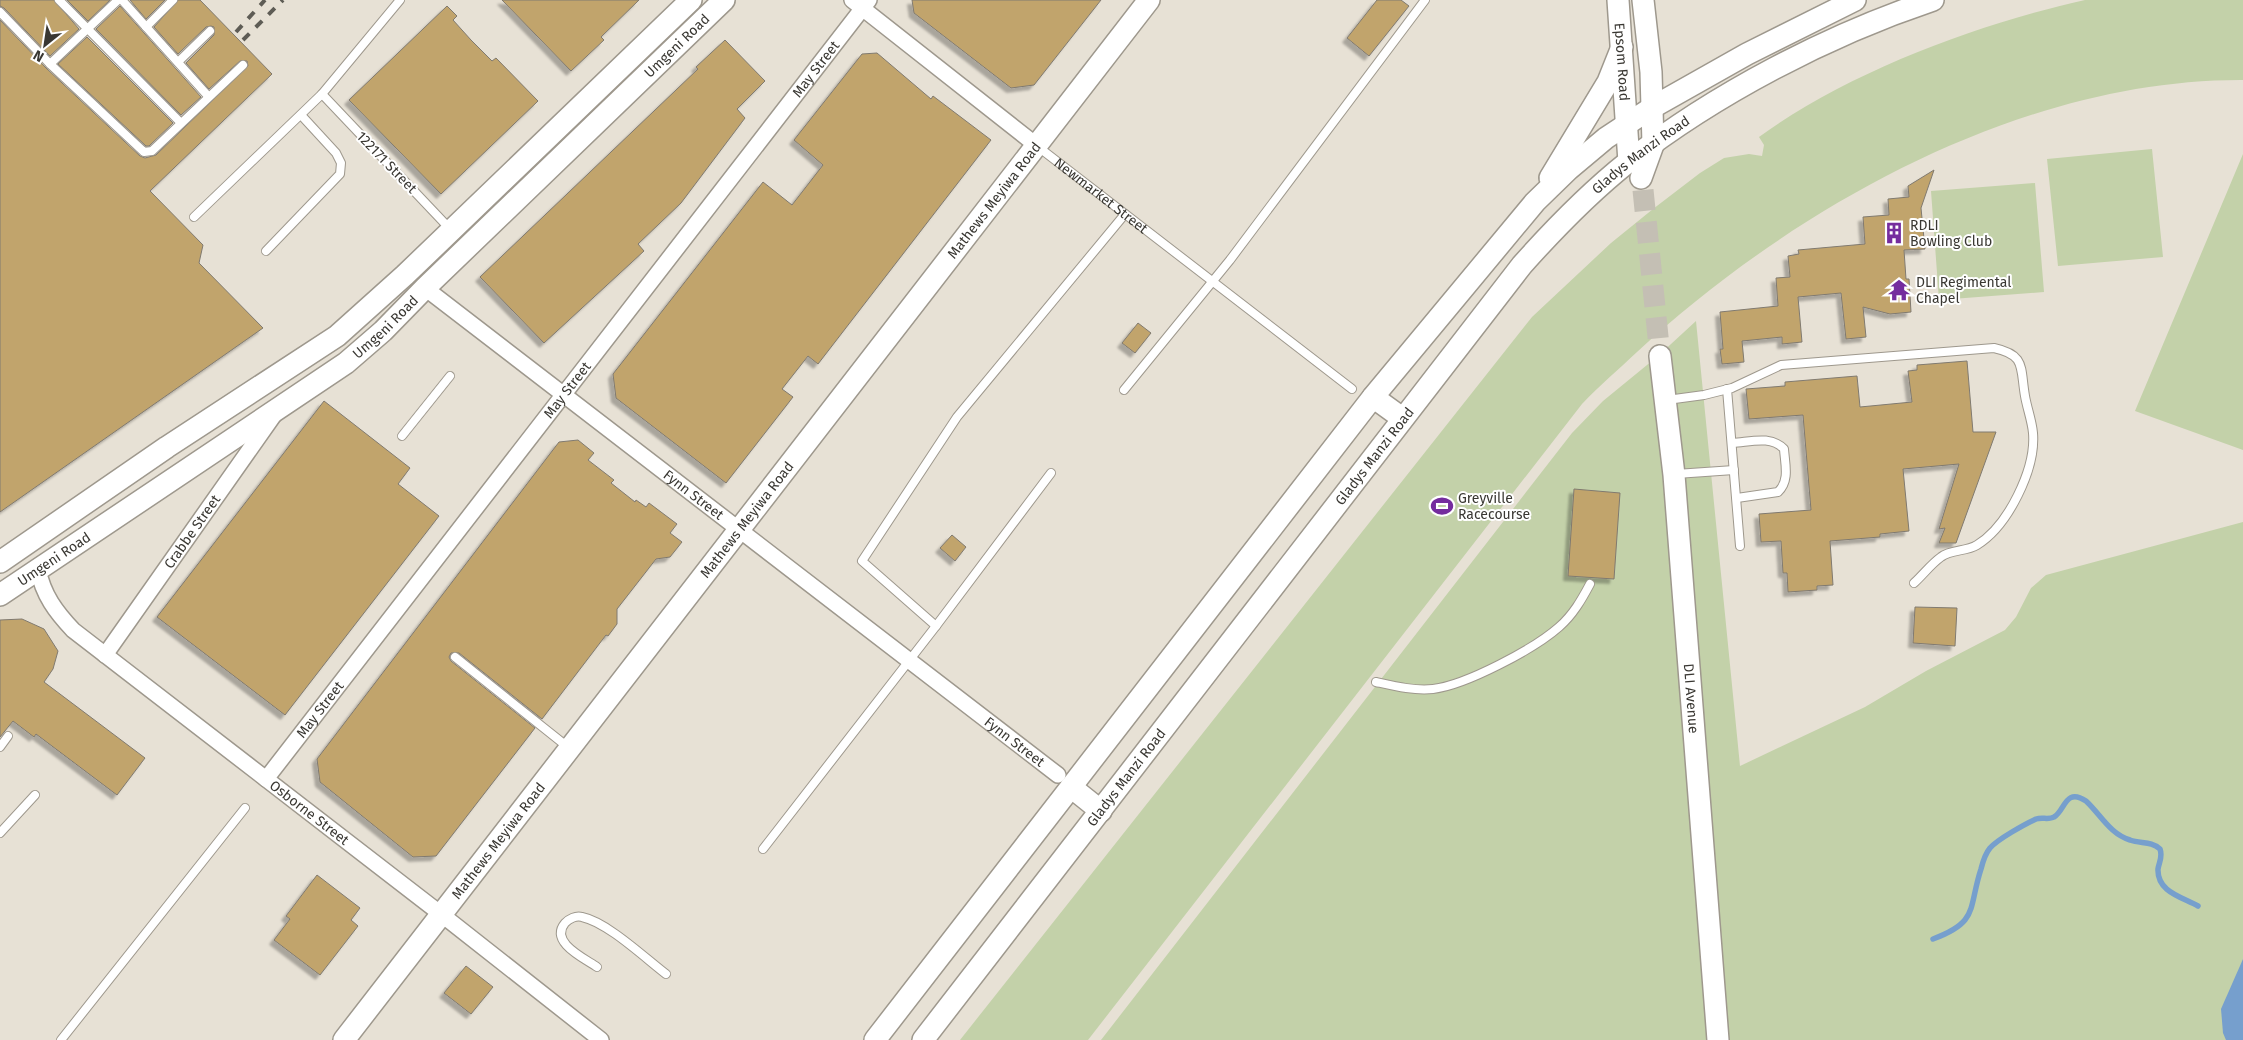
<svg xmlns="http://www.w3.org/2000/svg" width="2243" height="1040" font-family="'Fira Sans',sans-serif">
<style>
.green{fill:#c3d1a9}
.water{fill:#769fcd}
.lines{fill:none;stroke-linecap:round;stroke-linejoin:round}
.stream{stroke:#769fcd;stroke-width:5.5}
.building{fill:#c1a46c;stroke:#807a70;filter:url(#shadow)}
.secondary-tunnel{stroke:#c4bfb4;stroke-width:21;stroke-dasharray:21 11;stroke-linecap:butt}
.lane-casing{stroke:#9e988d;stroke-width:10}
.street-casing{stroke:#9e988d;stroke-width:18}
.secondary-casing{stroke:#9e988d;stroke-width:24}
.lane{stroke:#fff;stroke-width:8}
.street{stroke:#fff;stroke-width:15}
.secondary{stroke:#fff;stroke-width:21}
.rail{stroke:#5e5c55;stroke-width:4;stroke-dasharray:9 9;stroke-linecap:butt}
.labels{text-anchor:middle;stroke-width:4;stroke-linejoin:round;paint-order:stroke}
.street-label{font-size:14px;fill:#393732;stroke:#fff}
.poi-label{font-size:14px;fill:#393732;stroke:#fff;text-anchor:start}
</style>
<defs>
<filter id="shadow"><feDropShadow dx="-4.5" dy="4.5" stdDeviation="1" flood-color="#0004"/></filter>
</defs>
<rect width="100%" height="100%" fill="#e7e1d5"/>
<path class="green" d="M 2085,0 L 2243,0 L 2243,80 C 2023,79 1795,206 1637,352 C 1619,369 1600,385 1582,404 L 1088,1040 L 960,1040 L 1532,317 L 1611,243 L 1653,209 L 1700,173 L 1724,158 L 1749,154 L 1762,156 L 1764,145 L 1759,137 C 1848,72 1978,24 2085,0 Z
M 2152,149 L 2163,257 L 2058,266 L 2047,159 Z
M 2243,154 L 2243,450 L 2135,411 Z
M 2035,183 L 2044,292 L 1939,300 L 1931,191 Z
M 1696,321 L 1740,766 L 1865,707 L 1926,671 L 2005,630 L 2016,617 L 2031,588 L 2046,575 L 2243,522 L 2243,1040 L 1101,1040 L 1572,433 L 1603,401 L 1658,356 Z"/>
<path class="water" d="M 2243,959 L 2243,1040 L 2226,1040 L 2223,1033 L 2221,1009 Z"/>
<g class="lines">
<path class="stream" d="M 1933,939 C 1979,922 1968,909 1981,869 C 1983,861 1985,854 1990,848 C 1998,839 2025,824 2036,819 C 2042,817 2049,820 2054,817 C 2065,811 2065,787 2086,801 C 2101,815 2110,834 2130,840 C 2141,844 2151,841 2160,849 C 2163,857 2159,862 2158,869 C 2157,892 2182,897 2198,906"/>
</g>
<path class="building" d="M 0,0 L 54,0 L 79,29 L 50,56 L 4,8 L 0,6 Z
M 67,0 L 110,0 L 88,21 Z
M 130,0 L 165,0 L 146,19 Z
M 178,0 L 200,0 L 272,74 L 150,191 L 203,245 L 199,263 L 263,328 L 0,512 L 0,20 L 46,68 L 140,156 L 145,158 L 156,155 L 248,66 L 247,61 L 240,61 L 209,89 L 186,63 L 214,35 L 214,27 L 211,26 L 206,27 L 178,54 L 154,27 Z
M 502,0 L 639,0 L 601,37 L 604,40 L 571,71 Z
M 912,0 L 1101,0 L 1034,85 L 1011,88 L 914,13 Z
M 1377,0 L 1401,0 L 1409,6 L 1369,56 L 1347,38 Z
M 120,6 L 201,97 L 181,115 L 96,29 Z
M 447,6 L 457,16 L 453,20 L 471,40 L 492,61 L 496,58 L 538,101 L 441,194 L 349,100 Z
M 87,37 L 173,123 L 149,146 L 146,146 L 58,64 Z
M 725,40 L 765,81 L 737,109 L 745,118 L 681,203 L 638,244 L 644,251 L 544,343 L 480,277 L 698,69 L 696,67 Z
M 877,53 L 931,99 L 933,96 L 991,140 L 818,364 L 808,356 L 782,389 L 793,397 L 726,483 L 616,398 L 613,374 L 763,182 L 792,205 L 823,165 L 794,140 L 862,54 Z
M 1934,170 L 1921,208 L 1925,249 L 1904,250 L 1906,279 L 1909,279 L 1911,312 L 1890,314 L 1863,307 L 1866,337 L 1846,339 L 1841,293 L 1798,297 L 1802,342 L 1782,344 L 1782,337 L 1742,341 L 1744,362 L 1722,364 L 1720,349 L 1723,349 L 1720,312 L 1778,306 L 1776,278 L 1790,277 L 1788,256 L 1799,254 L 1798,250 L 1865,244 L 1863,217 L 1889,215 L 1888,199 L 1909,197 L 1908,186 Z
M 1138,323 L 1151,333 L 1135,353 L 1122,343 Z
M 1967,361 L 1973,432 L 1996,432 L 1956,543 L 1939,543 L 1945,528 L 1939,529 L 1959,464 L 1903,469 L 1909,531 L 1880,534 L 1880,537 L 1830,541 L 1833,585 L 1817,586 L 1817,590 L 1788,592 L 1787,573 L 1783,573 L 1781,541 L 1761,542 L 1759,514 L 1811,510 L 1803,415 L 1749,419 L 1746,389 L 1785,386 L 1785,382 L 1857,376 L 1860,407 L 1912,402 L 1908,371 L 1917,370 L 1917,365 Z
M 324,401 L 410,468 L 398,484 L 439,516 L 285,715 L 157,617 Z
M 578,440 L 594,453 L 588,460 L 614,480 L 611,483 L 635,502 L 636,500 L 646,507 L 649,503 L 677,524 L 670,533 L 682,542 L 670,557 L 656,559 L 617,609 L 617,624 L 608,636 L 606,635 L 542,719 L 459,653 L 451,653 L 449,657 L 451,661 L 535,728 L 436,856 L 413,857 L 320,782 L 317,759 L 559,442 Z
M 1574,489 L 1620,493 L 1614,579 L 1568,576 Z
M 952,535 L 966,547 L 955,561 L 940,548 Z
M 1915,607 L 1957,608 L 1955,646 L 1913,643 Z
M 22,619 L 44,629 L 58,651 L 53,669 L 44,682 L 145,758 L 117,795 L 36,734 L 34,737 L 13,721 L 0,737 L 0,620 Z
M 317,875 L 360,908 L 351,920 L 358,926 L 320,975 L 274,940 L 290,919 L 286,916 Z
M 466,966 L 493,987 L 471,1014 L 444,993 Z"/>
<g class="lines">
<path class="secondary-tunnel" d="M 1643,190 L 1660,356"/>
<g class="lane-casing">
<g id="lane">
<path d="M 59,0 L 181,123"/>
<path d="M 122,0 L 208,96"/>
<path d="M 0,12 L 50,64 L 144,152 L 152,151 L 243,65"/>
<path d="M 146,27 L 173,0"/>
<path d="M 178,62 L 210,31"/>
<path d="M 50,64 L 118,0"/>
<path d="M 322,94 L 451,230"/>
<path id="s1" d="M 1037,146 L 1352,389"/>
<path d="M 194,217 L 322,94 L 400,0"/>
<path d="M 266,251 L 340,174 L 341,163 L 336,153 L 301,115"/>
<path d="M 1727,389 L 1740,546"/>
<path d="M 1124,390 L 1230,260 L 1425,0"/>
<path d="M 1667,400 L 1704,395 L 1732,388 L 1781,365 L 1994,348 C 2026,355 2020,367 2025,396 C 2027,408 2032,421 2033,433 C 2036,469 2008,526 1977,545 C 1966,552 1951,549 1941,557 C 1931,564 1923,575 1914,583"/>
<path d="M 402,436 L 450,376"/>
<path d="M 1733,443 C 1750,442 1771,435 1784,449 C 1785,464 1790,481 1778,492 L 1737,498"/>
<path d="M 1676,474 L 1734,470"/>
<path d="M 936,626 L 862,561 L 957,417 L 1125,214"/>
<path d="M 455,657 L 569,748"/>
<path d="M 1376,682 C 1394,686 1414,691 1433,689 C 1466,685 1534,649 1559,627 C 1573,615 1582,599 1590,584"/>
<path d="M 0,747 L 8,736"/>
<path d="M 0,833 L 35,795"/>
<path d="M 763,849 L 936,626 L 1051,473"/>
<path d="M 597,967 C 584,958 549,942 565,923 C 569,919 576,915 582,917 C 607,922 645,958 666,974"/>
<path d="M 61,1040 L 245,808"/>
</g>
</g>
<g class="street-casing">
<g id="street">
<path d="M 852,0 L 1036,145"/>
<path id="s2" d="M 425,288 L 1058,775"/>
<path id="s3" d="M 38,569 C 43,595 56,612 73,630 L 441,914 L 601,1040"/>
<path id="s4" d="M 105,655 L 274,415"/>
<path id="s5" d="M 266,779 L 869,0"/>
</g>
</g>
<g class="secondary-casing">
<g id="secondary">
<path id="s6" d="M 1618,0 L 1629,162"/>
<path d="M 1550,178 L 1608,82 L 1622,47"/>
<path d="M 1641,178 L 1653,145 L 1651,72 L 1643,0"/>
<path id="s7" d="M 1660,356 L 1674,475 L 1718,1040"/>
<path d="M 1373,397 L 1402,418"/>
<path d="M 0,562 L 167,447 L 337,336 L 405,275 L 691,0"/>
<path id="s8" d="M 0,595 L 346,363 L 383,331 L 425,288 L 724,0"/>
<path d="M 1071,787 L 1101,811"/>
<path id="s9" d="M 344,1040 L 1149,0"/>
<path d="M 875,1040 L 1373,397 L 1535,202 L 1569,169 L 1606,138 L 1653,107 L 1747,54 L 1855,0"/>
<path id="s10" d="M 923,1040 L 1522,265 C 1555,228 1589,193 1628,162 C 1715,94 1828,35 1933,0"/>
</g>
</g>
<use href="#lane" class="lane"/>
<use href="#street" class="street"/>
<use href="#secondary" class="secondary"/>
<path class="rail" d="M 236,32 L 265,0
M 243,40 L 283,0"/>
</g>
<defs>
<g id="building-bare" transform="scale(1.725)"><path d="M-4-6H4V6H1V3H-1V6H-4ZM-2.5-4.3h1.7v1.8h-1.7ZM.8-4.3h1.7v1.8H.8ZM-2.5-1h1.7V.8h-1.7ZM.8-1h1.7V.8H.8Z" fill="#752c9e" stroke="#fff" stroke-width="2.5" paint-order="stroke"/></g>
<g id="temple-bare" transform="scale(1.725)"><path d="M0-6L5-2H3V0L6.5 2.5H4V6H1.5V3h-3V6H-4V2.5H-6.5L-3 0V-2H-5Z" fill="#752c9e" stroke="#fff" stroke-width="2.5" paint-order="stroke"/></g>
<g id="stadium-bare" transform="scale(1.725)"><path d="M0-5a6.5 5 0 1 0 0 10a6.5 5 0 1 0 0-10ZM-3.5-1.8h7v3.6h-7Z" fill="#752c9e" stroke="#fff" stroke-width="2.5" paint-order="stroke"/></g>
</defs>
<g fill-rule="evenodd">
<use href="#building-bare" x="1894" y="233"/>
<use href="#temple-bare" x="1899" y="290"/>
<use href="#stadium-bare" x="1442" y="506"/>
</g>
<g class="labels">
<g class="street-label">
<text dy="5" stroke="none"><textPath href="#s8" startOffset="875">Umgeni Road</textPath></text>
<text dy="5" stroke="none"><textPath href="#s6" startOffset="62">Epsom Road</textPath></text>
<text dy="5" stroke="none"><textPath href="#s5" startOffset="898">May Street</textPath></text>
<text dy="5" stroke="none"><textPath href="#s10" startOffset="1142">Gladys Manzi Road</textPath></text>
<text transform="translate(387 162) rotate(46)" y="5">122171 Street</text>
<text dy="5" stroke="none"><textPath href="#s1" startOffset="81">Newmarket Street</textPath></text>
<text dy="5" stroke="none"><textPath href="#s9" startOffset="1062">Mathews Meyiwa Road</textPath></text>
<text dy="5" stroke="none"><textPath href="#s8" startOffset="470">Umgeni Road</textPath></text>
<text dy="5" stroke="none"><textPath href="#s5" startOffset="492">May Street</textPath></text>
<text dy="5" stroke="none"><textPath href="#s10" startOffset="738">Gladys Manzi Road</textPath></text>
<text dy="5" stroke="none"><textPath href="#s2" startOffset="339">Fynn Street</textPath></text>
<text dy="5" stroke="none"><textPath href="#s9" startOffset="658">Mathews Meyiwa Road</textPath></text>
<text dy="5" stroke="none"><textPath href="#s4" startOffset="151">Crabbe Street</textPath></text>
<text dy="5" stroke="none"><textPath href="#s8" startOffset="65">Umgeni Road</textPath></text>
<text dy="5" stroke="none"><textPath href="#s7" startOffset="344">DLI Avenue</textPath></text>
<text dy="5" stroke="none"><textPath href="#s5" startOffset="88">May Street</textPath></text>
<text dy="5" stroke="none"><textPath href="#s2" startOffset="744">Fynn Street</textPath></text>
<text dy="5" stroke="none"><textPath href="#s10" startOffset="332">Gladys Manzi Road</textPath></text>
<text dy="5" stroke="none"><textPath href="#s3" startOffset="370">Osborne Street</textPath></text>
<text dy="5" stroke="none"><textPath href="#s9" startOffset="252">Mathews Meyiwa Road</textPath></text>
</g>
<g class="poi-label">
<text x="1910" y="230">RDLI<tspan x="1910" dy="16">Bowling Club</tspan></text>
<text x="1916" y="287">DLI Regimental<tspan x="1916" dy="16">Chapel</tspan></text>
<text x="1458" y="503">Greyville<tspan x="1458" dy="16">Racecourse</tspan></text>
</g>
</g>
<g transform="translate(45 45) rotate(210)" stroke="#ffffff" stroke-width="4" paint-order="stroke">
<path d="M0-4L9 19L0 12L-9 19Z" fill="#393732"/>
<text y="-8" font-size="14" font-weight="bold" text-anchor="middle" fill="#393732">N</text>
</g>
</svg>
